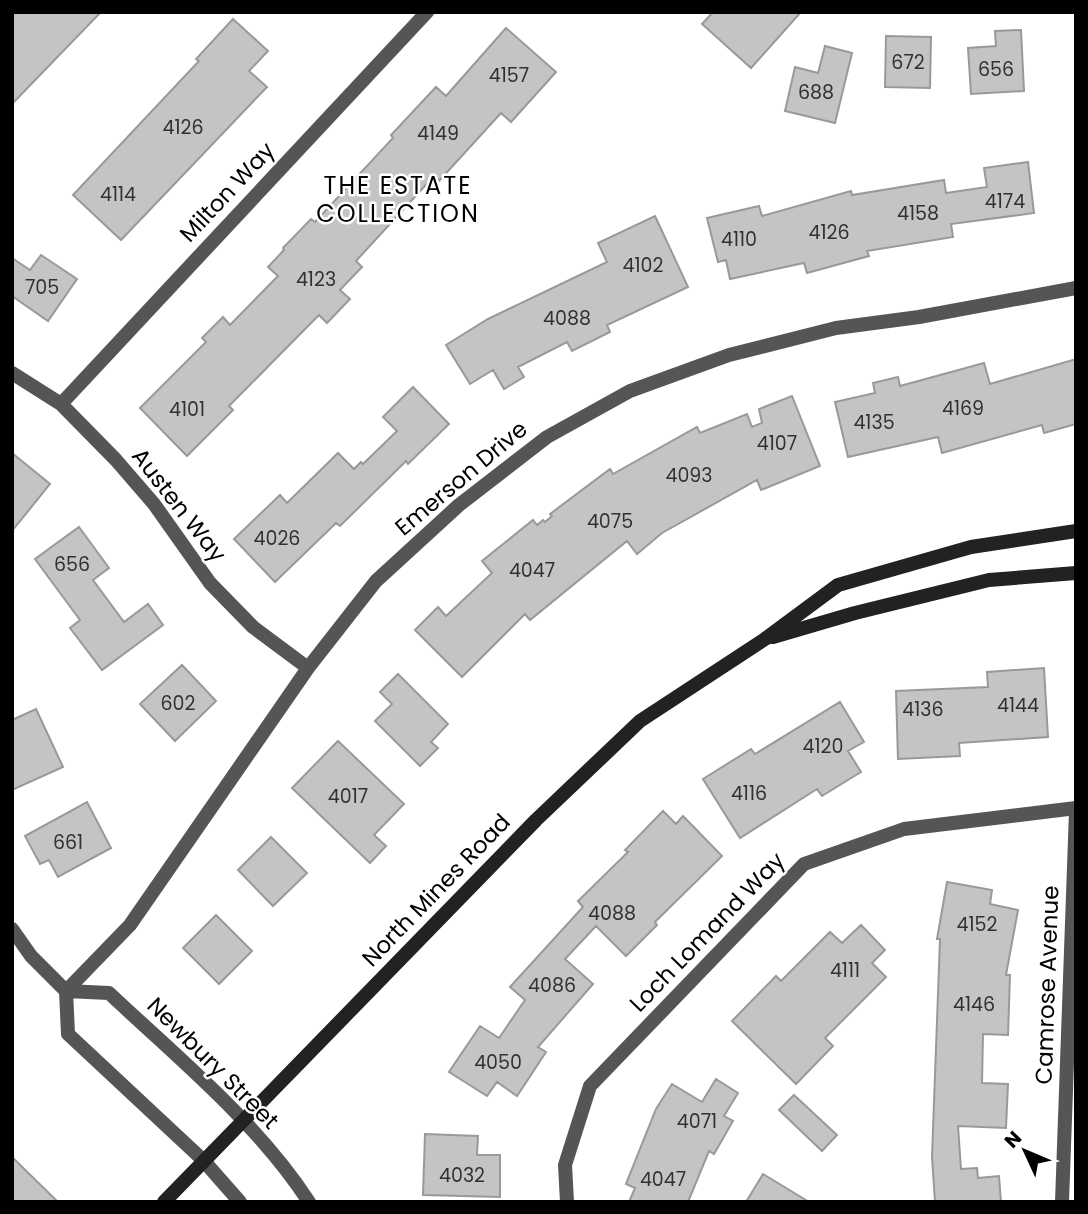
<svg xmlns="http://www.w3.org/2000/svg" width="1088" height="1214" font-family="Poppins,sans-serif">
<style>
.building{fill:#c4c4c4;stroke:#999;stroke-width:2}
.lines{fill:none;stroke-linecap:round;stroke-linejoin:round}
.street{stroke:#555;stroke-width:14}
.secondary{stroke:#222;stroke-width:14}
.labels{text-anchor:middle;stroke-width:5;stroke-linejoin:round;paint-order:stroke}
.number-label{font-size:19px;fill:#313131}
.street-label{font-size:23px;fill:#000;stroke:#fff}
.neighbourhood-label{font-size:24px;letter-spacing:2px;fill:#000;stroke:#fff}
</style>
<rect width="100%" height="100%" fill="#fff"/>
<path class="building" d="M 12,12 L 101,12 L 12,104 Z
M 713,12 L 801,12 L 751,68 L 702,24 Z
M 233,19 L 268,51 L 249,71 L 267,87 L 121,240 L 73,195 L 199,61 L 196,59 Z
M 506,28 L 556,72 L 511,122 L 501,113 L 439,181 L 434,176 L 356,261 L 362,267 L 340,290 L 350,299 L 327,323 L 319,315 L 229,406 L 233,410 L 187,456 L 140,408 L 206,342 L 202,338 L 223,317 L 230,325 L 278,276 L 268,267 L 284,250 L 283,248 L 311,219 L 315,222 L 393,138 L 391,135 L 436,87 L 446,96 Z
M 1021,30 L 1024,91 L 971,94 L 968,48 L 996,46 L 995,31 Z
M 886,36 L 931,37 L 930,88 L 885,87 Z
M 825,46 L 852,53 L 835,123 L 785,111 L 795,67 L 818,73 Z
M 1028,162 L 1034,213 L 951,224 L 953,237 L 867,251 L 869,256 L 807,273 L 804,263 L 730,279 L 726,260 L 718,262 L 707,218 L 759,206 L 762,216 L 851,191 L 852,195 L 944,180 L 946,193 L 987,187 L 984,168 Z
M 655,216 L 688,287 L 607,325 L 610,332 L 572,351 L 567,342 L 518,367 L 524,377 L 504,389 L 493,370 L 470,384 L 446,345 L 488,319 L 607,262 L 598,243 Z
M 41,255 L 77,279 L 48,321 L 12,296 L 12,258 L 30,270 Z
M 1076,359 L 1076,424 L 1044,433 L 1042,425 L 942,453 L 938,437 L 848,457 L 835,402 L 875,393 L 873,383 L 898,377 L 900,386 L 984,363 L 990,384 Z
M 413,387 L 449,424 L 408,464 L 406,461 L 340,526 L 336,523 L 275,582 L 234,539 L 280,495 L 287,503 L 338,453 L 354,469 L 361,462 L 363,464 L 397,431 L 383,417 Z
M 792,396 L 820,466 L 761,490 L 757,480 L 662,533 L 637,554 L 627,541 L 530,620 L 525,614 L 462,677 L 415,630 L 438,607 L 446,616 L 492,573 L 482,561 L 533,520 L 537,525 L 543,520 L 545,522 L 552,516 L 550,514 L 610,469 L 613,474 L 697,427 L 700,433 L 747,414 L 752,427 L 762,423 L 759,409 Z
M 12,453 L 50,484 L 12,531 Z
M 79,527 L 109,568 L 93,580 L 124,622 L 148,604 L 163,625 L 102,670 L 70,628 L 80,620 L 35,559 Z
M 182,665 L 216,701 L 175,741 L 140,704 Z
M 1044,668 L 1048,737 L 959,743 L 960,756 L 898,759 L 896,691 L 988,687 L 987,672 Z
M 398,674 L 448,724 L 431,742 L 438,748 L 420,766 L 375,721 L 392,704 L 380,692 Z
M 840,702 L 864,742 L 848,751 L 861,772 L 822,796 L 817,789 L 740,838 L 703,779 L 751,749 L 755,754 Z
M 36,709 L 63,767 L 12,790 L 12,720 Z
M 338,741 L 404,804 L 374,835 L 386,846 L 370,863 L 292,788 Z
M 87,802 L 111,848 L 58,877 L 49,860 L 40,864 L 25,836 Z
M 663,811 L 676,824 L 683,816 L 722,856 L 655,922 L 657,925 L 626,956 L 596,926 L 565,959 L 593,984 L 538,1047 L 546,1052 L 517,1096 L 497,1082 L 487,1096 L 449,1072 L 480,1026 L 499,1038 L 525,1000 L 510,987 L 583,907 L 578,901 L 628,852 L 625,850 Z
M 271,837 L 307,873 L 273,906 L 238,870 Z
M 947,882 L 992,890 L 990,904 L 1018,910 L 1006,975 L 1010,975 L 1008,1035 L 983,1034 L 982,1083 L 1008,1084 L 1006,1128 L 958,1126 L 961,1169 L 977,1168 L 978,1178 L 999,1176 L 1001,1202 L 935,1202 L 932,1157 L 940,939 L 937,939 Z
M 216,915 L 252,951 L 219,984 L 183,948 Z
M 861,925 L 885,950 L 872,963 L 886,977 L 825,1038 L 833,1046 L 796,1084 L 732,1021 L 776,976 L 781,981 L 830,932 L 842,943 Z
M 716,1079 L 738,1093 L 724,1116 L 733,1121 L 714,1154 L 709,1151 L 688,1202 L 629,1202 L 635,1188 L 626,1184 L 656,1109 L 672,1084 L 702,1102 Z
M 794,1095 L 837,1135 L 822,1151 L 779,1110 Z
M 425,1134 L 478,1136 L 477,1155 L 500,1155 L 500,1197 L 423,1195 Z
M 12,1157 L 58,1202 L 12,1202 Z
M 763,1174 L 809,1202 L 746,1202 Z"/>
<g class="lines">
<path class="street" d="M 12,373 L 61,404 L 116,460 L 154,504 L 210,583 L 253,627 L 308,668
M 61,404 L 427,12
M 12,929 L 31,956 L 66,991 L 68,1034 L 203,1160 L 240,1202
M 66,991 L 130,925 L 308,668 L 376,581 L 459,505 L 547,437 L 630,391 L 729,355 L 836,328 L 919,317 L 1076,288
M 66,991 L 109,993 C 178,1058 257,1122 309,1202
M 567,1202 L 565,1165 L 590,1086 L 804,864 L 904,829 L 1076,808
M 1062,1202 L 1076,811"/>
<path class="secondary" d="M 773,637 L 855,613 L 989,580 L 1076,573
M 164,1202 L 536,820 L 640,721 L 765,639 L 838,585 L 971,547 L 1076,531"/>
</g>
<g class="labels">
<g class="number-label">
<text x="908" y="69">672</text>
<text x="996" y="76">656</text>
<text x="509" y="82">4157</text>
<text x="816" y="99">688</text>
<text x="183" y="134">4126</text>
<text x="438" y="140">4149</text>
<text x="118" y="201">4114</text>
<text x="1005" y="208">4174</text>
<text x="918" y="220">4158</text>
<text x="829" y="239">4126</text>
<text x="739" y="246">4110</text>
<text x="643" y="272">4102</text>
<text x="316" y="286">4123</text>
<text x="42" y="294">705</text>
<text x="567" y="325">4088</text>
<text x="963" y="415">4169</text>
<text x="187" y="416">4101</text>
<text x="874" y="429">4135</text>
<text x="777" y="450">4107</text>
<text x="689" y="482">4093</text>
<text x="610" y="528">4075</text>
<text x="277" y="545">4026</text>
<text x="72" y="571">656</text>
<text x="532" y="577">4047</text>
<text x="178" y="710">602</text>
<text x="1018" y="712">4144</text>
<text x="923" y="716">4136</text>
<text x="823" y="753">4120</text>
<text x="749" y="800">4116</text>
<text x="348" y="803">4017</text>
<text x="68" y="849">661</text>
<text x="612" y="920">4088</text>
<text x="977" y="931">4152</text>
<text x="845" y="977">4111</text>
<text x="552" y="992">4086</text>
<text x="974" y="1011">4146</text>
<text x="498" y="1069">4050</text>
<text x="697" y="1128">4071</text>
<text x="462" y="1182">4032</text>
<text x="663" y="1186">4047</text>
</g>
<g class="street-label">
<text transform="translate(227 192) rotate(-47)" y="8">Milton Way</text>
<text transform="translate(461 478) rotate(-40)" y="8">Emerson Drive</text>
<text transform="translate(179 505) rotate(52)" y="8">Austen Way</text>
<text transform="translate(436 890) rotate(-46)" y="8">North Mines Road</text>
<text transform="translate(707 932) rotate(-46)" y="8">Loch Lomand Way</text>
<text transform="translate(1047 985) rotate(-88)" y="8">Camrose Avenue</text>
<text transform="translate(213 1063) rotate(45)" y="8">Newbury Street</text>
</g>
<g class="neighbourhood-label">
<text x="398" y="194">THE ESTATE<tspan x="398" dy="28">COLLECTION</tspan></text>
</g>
</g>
<rect width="1088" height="1214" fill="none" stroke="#000000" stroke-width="28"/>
<g transform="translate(1025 1151) rotate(314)" stroke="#ffffff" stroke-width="5" paint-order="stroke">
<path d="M0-5L12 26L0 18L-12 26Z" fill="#000000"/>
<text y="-10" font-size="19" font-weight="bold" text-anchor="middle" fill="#000000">N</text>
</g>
</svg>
